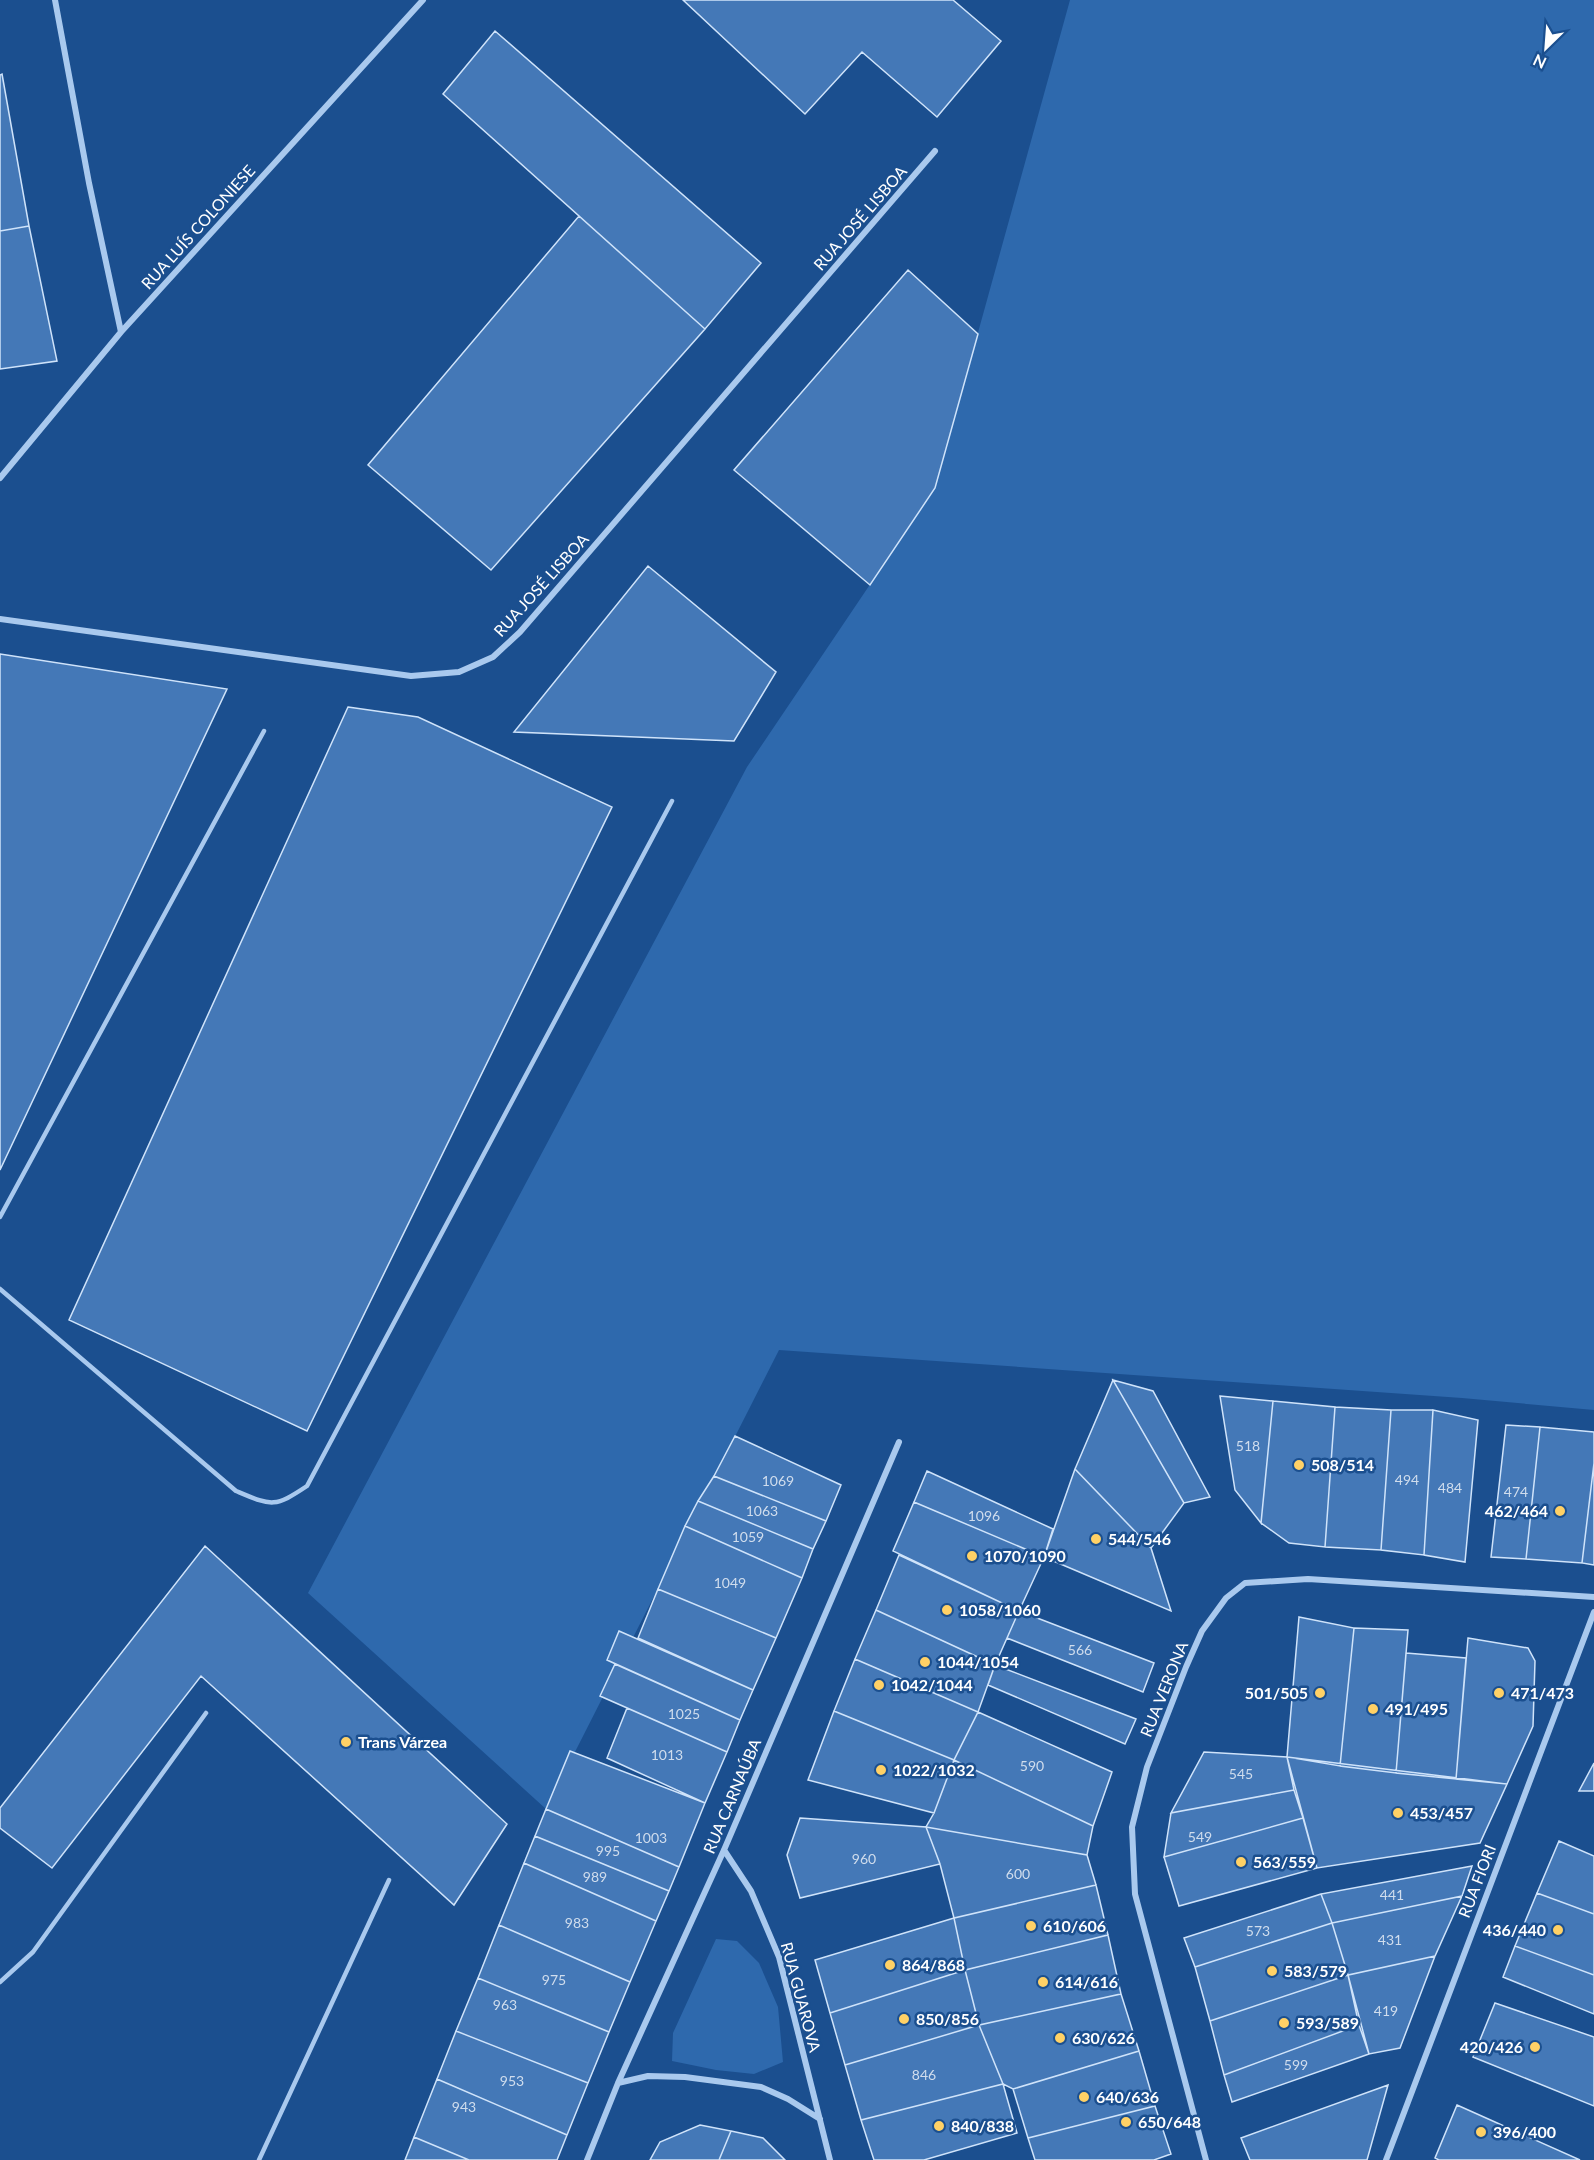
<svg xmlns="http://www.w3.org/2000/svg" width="1594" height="2160" font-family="Lato,sans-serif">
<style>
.green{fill:#2e69ad}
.building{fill:#4478b7;stroke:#cfe3fa;stroke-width:1.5}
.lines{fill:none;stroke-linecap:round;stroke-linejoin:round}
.lane{stroke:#a9c9ee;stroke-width:4.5}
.street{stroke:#a9c9ee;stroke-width:6}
.poi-dot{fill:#ffd166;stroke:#1b4f8f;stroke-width:2}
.labels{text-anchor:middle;stroke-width:5;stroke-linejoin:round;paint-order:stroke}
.number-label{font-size:14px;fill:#d0dded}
.street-label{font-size:16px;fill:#fff;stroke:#1b4f8f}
.poi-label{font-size:16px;font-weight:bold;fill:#fff;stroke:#1b4f8f;text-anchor:start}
</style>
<rect width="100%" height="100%" fill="#1b4f8f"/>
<path class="green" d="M 1070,0 L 1594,0 L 1594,1410 L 1462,1398 L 779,1350 L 546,1809 L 308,1593 L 747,767 L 935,488 Z
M 716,1939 L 737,1941 L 759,1963 L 778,2007 L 783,2062 L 754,2074 L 716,2070 L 672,2061 L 673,2033 Z"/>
<path class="building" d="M 683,0 L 953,0 L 1001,41 L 937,117 L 862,52 L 805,114 Z
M 495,31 L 761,263 L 705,329 L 443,94 Z
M 2,74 L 29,226 L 0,231 L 0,75 Z
M 579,216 L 705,329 L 491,570 L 368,465 Z
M 29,226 L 57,361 L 0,369 L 0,231 Z
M 908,270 L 978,334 L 935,488 L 870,585 L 734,470 Z
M 648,566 L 776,672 L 734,741 L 514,732 Z
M 0,654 L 227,689 L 0,1170 Z
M 348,707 L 418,717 L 612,807 L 307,1431 L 69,1320 Z
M 1113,1380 L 1184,1503 L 1151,1548 L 1075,1469 Z
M 1113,1380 L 1153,1391 L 1210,1497 L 1184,1503 Z
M 1220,1396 L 1273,1401 L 1261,1523 L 1235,1490 Z
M 1273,1401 L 1335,1407 L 1325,1547 L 1289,1543 L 1261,1523 Z
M 1335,1407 L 1391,1410 L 1381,1550 L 1325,1547 Z
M 1391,1410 L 1433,1410 L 1424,1555 L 1381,1550 Z
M 1433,1410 L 1478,1420 L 1465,1562 L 1424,1555 Z
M 1506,1425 L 1540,1427 L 1526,1559 L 1491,1557 Z
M 1540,1427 L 1594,1432 L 1594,1463 L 1582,1563 L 1526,1559 Z
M 735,1436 L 841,1485 L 826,1521 L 714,1476 Z
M 1594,1463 L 1594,1565 L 1582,1563 Z
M 1075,1469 L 1151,1548 L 1171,1611 L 1044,1557 Z
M 927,1471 L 1053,1529 L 1044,1557 L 914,1502 Z
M 714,1476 L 826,1521 L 813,1549 L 698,1501 Z
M 698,1501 L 813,1549 L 802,1578 L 685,1526 Z
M 914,1502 L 1044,1557 L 1019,1611 L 893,1551 Z
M 685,1526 L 802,1578 L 776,1638 L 658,1589 Z
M 205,1546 L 507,1824 L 454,1905 L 201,1676 L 52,1868 L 0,1828 L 0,1808 Z
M 899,1555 L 1019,1611 L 995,1665 L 876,1610 Z
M 658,1589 L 776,1638 L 753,1690 L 638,1638 Z
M 876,1610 L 995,1665 L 978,1712 L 855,1659 Z
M 1019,1611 L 1154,1663 L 1143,1692 L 1007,1638 Z
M 1299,1617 L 1354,1628 L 1340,1766 L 1287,1757 Z
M 1354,1628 L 1408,1630 L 1396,1773 L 1340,1766 Z
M 619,1631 L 753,1690 L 740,1720 L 607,1660 Z
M 1468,1638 L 1528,1648 L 1535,1661 L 1533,1726 L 1507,1784 L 1456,1779 Z
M 1406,1653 L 1466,1658 L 1456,1779 L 1396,1773 Z
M 855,1659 L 978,1712 L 954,1760 L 834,1711 Z
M 615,1664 L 740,1720 L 727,1752 L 600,1696 Z
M 995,1665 L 1136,1719 L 1125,1744 L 988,1685 Z
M 627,1708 L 727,1752 L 705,1803 L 607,1758 Z
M 834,1711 L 954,1760 L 934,1813 L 808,1780 Z
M 978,1712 L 1112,1772 L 1093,1826 L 954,1760 Z
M 570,1751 L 705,1803 L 679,1867 L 546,1809 Z
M 1204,1752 L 1287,1757 L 1294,1790 L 1171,1813 Z
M 1287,1757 L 1507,1784 L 1480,1843 L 1317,1868 Z
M 954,1760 L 1093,1826 L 1087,1855 L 926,1827 L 934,1813 Z
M 1594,1763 L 1594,1791 L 1579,1791 Z
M 1294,1790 L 1303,1818 L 1164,1857 L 1171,1813 Z
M 546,1809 L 679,1867 L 669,1891 L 535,1836 Z
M 800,1818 L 926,1827 L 940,1864 L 800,1898 L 787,1855 Z
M 1303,1818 L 1317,1868 L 1179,1906 L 1164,1857 Z
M 926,1827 L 1087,1855 L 1096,1885 L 954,1918 L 940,1864 Z
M 535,1836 L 669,1891 L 656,1921 L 524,1863 Z
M 1559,1841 L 1594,1856 L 1594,1914 L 1537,1893 Z
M 524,1863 L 656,1921 L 630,1982 L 499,1925 Z
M 1472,1866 L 1462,1896 L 1332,1923 L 1321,1894 Z
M 1096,1885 L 1108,1935 L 965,1970 L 954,1918 Z
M 1537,1893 L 1594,1914 L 1594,1975 L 1515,1946 Z
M 1321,1894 L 1332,1923 L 1195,1967 L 1184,1938 Z
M 1462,1896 L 1435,1956 L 1348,1975 L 1332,1923 Z
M 954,1918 L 965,1970 L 830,2013 L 815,1960 Z
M 1332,1923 L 1348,1975 L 1210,2021 L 1195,1967 Z
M 499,1925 L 630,1982 L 609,2032 L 478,1978 Z
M 1108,1935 L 1121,1994 L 979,2025 L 965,1970 Z
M 1515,1946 L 1594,1975 L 1594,2014 L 1503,1977 Z
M 1435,1956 L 1400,2048 L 1369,2054 L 1348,1975 Z
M 965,1970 L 979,2025 L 845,2065 L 830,2013 Z
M 1348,1975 L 1359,2025 L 1224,2075 L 1210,2021 Z
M 478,1978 L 609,2032 L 588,2083 L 456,2031 Z
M 1121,1994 L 1139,2051 L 1013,2089 L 1003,2084 L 979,2025 Z
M 1495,2003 L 1594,2037 L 1594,2106 L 1473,2057 Z
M 979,2025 L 1003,2084 L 861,2120 L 845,2065 Z
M 1359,2025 L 1369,2054 L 1232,2102 L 1224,2075 Z
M 456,2031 L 588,2083 L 567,2135 L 437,2079 Z
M 1139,2051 L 1155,2106 L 1028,2138 L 1013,2089 Z
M 437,2079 L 567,2135 L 557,2160 L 469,2160 L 414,2137 Z
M 1003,2084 L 1017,2133 L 924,2160 L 874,2160 L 861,2120 Z
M 1388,2085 L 1367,2160 L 1250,2160 L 1241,2138 Z
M 1457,2105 L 1580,2160 L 1439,2160 L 1435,2158 Z
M 1155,2106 L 1171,2154 L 1154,2160 L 1035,2160 L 1028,2138 Z
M 700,2125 L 731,2131 L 719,2160 L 650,2160 L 660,2142 Z
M 731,2131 L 763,2138 L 785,2160 L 719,2160 Z
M 414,2137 L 469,2160 L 405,2160 Z"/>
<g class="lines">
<path class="lane" d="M 0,1217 L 264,731
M 0,1289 L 236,1491 C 272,1506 274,1508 307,1486 L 672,801
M 0,1982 L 33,1952 L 206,1713
M 259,2160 L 389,1880"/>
<path class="street" d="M 55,0 L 89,183 L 121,332
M 0,478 L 121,332 L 423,0
M 0,619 L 411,676 L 459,672 L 493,657 L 520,632 L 935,151
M 724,1850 L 751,1891 L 779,1957 L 830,2160
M 618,2083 L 648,2076 L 685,2077 L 761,2087 L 788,2099 L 820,2119
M 587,2160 L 618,2083 L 724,1850 L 899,1442
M 1206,2160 L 1135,1894 L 1132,1827 L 1147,1767 L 1186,1667 L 1202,1631 L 1226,1598 L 1245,1583 L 1308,1579 L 1594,1597
M 1386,2160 L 1594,1612"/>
</g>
<g class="poi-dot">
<circle cx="1299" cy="1465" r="6"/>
<circle cx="1560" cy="1511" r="6"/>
<circle cx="1096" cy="1539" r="6"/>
<circle cx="972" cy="1556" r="6"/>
<circle cx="947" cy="1610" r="6"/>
<circle cx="925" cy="1662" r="6"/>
<circle cx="879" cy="1685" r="6"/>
<circle cx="1320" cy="1693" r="6"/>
<circle cx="1499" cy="1693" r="6"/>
<circle cx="1373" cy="1709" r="6"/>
<circle cx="346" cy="1742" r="6"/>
<circle cx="881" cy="1770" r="6"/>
<circle cx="1398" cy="1813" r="6"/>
<circle cx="1241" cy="1862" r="6"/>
<circle cx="1031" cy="1926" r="6"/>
<circle cx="1558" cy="1930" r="6"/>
<circle cx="890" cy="1965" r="6"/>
<circle cx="1272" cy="1971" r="6"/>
<circle cx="1043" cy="1982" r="6"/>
<circle cx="904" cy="2019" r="6"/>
<circle cx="1284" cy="2023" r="6"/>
<circle cx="1060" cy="2038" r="6"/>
<circle cx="1535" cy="2047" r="6"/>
<circle cx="1084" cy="2097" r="6"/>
<circle cx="1126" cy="2122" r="6"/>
<circle cx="939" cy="2126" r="6"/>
<circle cx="1481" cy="2132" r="6"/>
</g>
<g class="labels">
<g class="number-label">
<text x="1248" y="1451">518</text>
<text x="1407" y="1485">494</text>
<text x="778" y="1486">1069</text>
<text x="1450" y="1493">484</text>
<text x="1516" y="1497">474</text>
<text x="762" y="1516">1063</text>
<text x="984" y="1521">1096</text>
<text x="748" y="1542">1059</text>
<text x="730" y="1588">1049</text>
<text x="1080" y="1655">566</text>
<text x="684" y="1719">1025</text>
<text x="667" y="1760">1013</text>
<text x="1032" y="1771">590</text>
<text x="1241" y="1779">545</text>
<text x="1200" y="1842">549</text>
<text x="651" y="1843">1003</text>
<text x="608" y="1856">995</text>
<text x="864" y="1864">960</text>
<text x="1018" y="1879">600</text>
<text x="595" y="1882">989</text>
<text x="1392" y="1900">441</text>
<text x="577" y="1928">983</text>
<text x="1258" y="1936">573</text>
<text x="1390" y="1945">431</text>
<text x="554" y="1985">975</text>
<text x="505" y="2010">963</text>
<text x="1386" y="2016">419</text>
<text x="1296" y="2070">599</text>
<text x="924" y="2080">846</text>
<text x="512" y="2086">953</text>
<text x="464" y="2112">943</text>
</g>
<g class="street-label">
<text transform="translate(860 218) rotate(-49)" y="6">RUA JOSÉ LISBOA</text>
<text transform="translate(198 227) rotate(-48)" y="6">RUA LUÍS COLONIESE</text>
<text transform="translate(541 585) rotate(-48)" y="6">RUA JOSÉ LISBOA</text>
<text transform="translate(1164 1689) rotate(-68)" y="6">RUA VERONA</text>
<text transform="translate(732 1796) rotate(-67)" y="6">RUA CARNAÚBA</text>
<text transform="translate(1477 1881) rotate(-69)" y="6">RUA FIORI</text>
<text transform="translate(801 1997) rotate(75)" y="6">RUA GUAROVA</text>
</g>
<g class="poi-label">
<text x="1311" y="1471">508/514</text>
<text x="1548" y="1517" text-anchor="end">462/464</text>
<text x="1108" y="1545">544/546</text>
<text x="984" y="1562">1070/1090</text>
<text x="959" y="1616">1058/1060</text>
<text x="937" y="1668">1044/1054</text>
<text x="891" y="1691">1042/1044</text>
<text x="1308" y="1699" text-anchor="end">501/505</text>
<text x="1511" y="1699">471/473</text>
<text x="1385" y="1715">491/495</text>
<text x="358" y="1748">Trans Várzea</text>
<text x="893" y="1776">1022/1032</text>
<text x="1410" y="1819">453/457</text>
<text x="1253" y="1868">563/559</text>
<text x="1043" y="1932">610/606</text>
<text x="1546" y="1936" text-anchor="end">436/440</text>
<text x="902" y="1971">864/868</text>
<text x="1284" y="1977">583/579</text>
<text x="1055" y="1988">614/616</text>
<text x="916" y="2025">850/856</text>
<text x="1296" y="2029">593/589</text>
<text x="1072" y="2044">630/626</text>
<text x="1523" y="2053" text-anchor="end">420/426</text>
<text x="1096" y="2103">640/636</text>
<text x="1138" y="2128">650/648</text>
<text x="951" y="2132">840/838</text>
<text x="1493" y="2138">396/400</text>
</g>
</g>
<g transform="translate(1546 48) rotate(205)" stroke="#1b4f8f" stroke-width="4.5" paint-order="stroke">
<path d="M0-4.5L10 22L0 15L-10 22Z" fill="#ffffff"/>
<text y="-9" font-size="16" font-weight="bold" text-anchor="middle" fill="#ffffff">N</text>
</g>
</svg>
